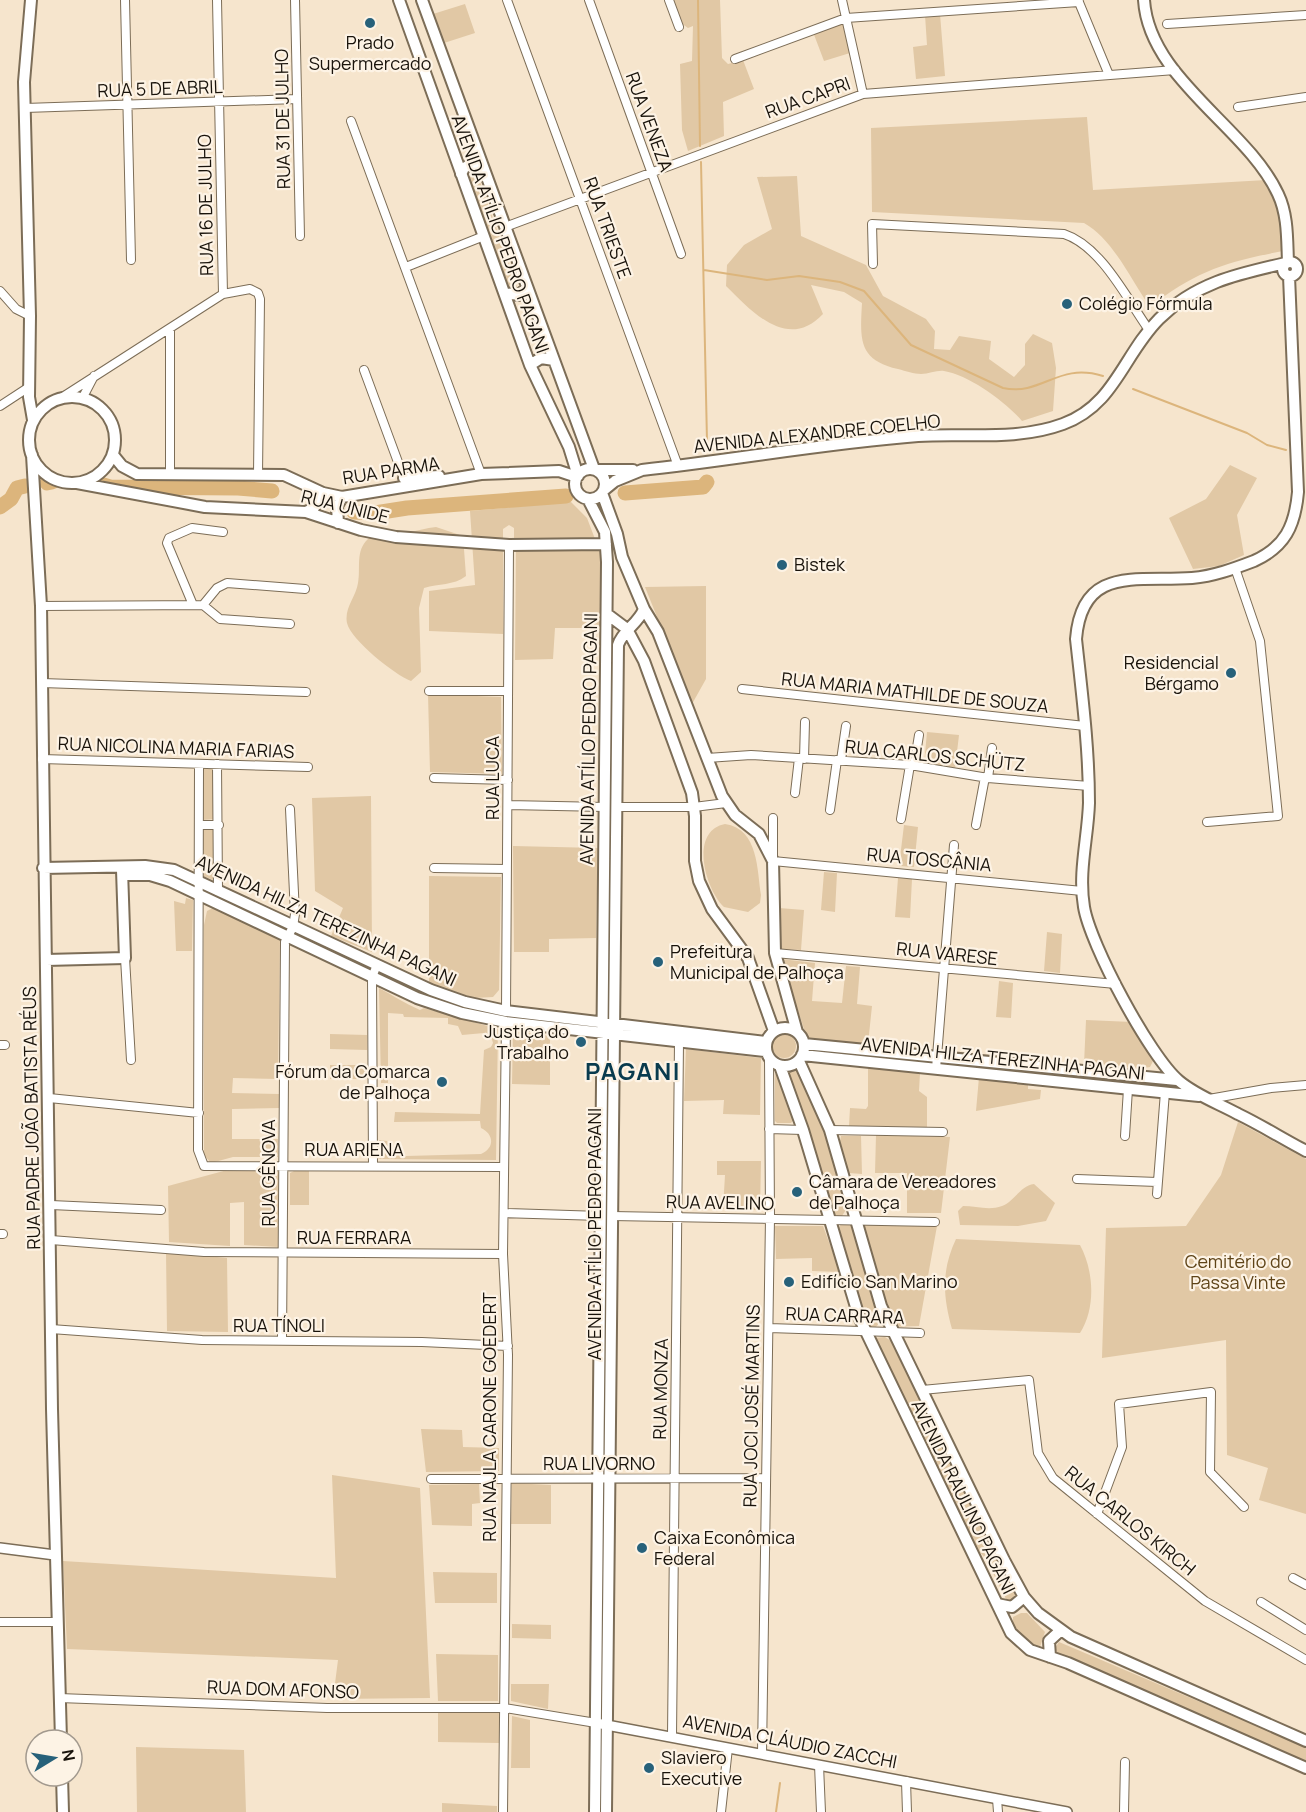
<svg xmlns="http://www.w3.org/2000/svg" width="1306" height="1812" font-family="Manrope,sans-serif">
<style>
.green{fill:#e1c8a5}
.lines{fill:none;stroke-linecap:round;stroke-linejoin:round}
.stream{stroke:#dcb57c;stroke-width:2}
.river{stroke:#dcb57c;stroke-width:15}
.minor-casing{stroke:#7c6d57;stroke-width:10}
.tertiary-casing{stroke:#7c6d57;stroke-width:12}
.secondary-casing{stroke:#7c6d57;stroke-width:14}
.minor{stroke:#fff;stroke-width:8}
.tertiary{stroke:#fff;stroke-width:9}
.secondary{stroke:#fff;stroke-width:10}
.poi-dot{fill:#27617a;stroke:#fdf3e5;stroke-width:2}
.labels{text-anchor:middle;stroke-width:4.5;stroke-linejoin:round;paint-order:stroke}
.poi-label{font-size:18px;fill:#19130b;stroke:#fdf3e5;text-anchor:start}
.street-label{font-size:18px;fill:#19130b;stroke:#fdf3e5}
.park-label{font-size:18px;fill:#5f4418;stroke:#fdf3e5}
.district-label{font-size:24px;font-weight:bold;letter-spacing:1.5px;fill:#093b4e;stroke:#fdf3e5}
</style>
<rect width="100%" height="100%" fill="#f6e5cd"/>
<path class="green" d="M 673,0 L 720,0 L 722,58 L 728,64 L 743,60 L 754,89 L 723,102 L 724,136 L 688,151 L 682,130 L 680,64 L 692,61 L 693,26 L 688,28 L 681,23 Z
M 465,4 L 475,33 L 444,43 L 433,14 Z
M 940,14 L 945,76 L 916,79 L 913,47 L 927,45 L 925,15 Z
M 843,22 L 850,53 L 824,61 L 813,32 Z
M 1087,117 L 1093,190 L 1266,180 L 1281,210 L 1283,251 C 1226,262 1196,271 1150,307 C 1131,280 1113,239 1084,223 L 872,212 L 871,128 Z
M 472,174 L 478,176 L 518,290 L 510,290 L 468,178 Z
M 797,176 L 801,236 L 866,265 L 883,296 L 926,319 L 935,331 L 934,349 L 950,350 L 959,336 L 991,341 L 989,359 L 1014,377 L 1025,365 L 1025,344 L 1033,334 L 1052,343 L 1056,368 L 1053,411 L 1022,421 C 1006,402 969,375 944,371 C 937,370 929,374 921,374 C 914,374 906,371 898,369 C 858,360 860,339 862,303 L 844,292 L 811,285 L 823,314 C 788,351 753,313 726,286 L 727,265 L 744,245 L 772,229 L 757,177 Z
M 1230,465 L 1257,478 L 1237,515 L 1244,555 L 1219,566 L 1193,569 L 1169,518 L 1206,499 Z
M 571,502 L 587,518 L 595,539 L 514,539 L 514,528 L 509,525 L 503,529 L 503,634 L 429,631 L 429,591 L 475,585 L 470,511 Z
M 436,527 L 463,536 L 466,576 C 453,586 439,583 424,588 L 419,608 L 421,672 L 411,681 C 395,675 351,640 347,623 C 344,608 356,597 358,583 C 361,568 355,551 368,539 C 381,529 394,535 408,532 C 418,531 426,528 436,527 Z
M 516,549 L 602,551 L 602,628 L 555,628 L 553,659 L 515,660 Z
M 706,586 L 706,679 L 692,704 L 645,587 Z
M 428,694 L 501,697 L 502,774 L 430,772 Z
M 927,732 L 959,735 L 955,769 L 924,765 Z
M 214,767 L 215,819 L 202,820 L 201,768 Z
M 371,796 L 372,952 L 331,936 L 343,908 L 315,891 L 312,798 Z
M 725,824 C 759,829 757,871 761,895 L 760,903 L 748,912 L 724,907 C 705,889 689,831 725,824 Z
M 904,825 L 918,827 L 914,867 L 899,866 Z
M 202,829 L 215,829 L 216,881 L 203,876 Z
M 513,846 L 598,848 L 596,938 L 549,939 L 549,952 L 514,952 Z
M 824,872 L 837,873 L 835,912 L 821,910 Z
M 429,876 L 501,877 L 499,990 L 493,997 L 474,998 L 429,985 Z
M 898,878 L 912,879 L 910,918 L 895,917 Z
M 186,898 L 193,900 L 192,951 L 176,951 L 174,901 L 185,904 Z
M 215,907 L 280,940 L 278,1079 L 233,1078 L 232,1093 L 279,1094 L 279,1108 L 232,1109 L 232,1139 L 278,1139 L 278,1157 L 233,1157 L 211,1163 L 204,1155 L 204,925 L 207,911 Z
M 779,908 L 804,910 L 801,950 L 778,949 Z
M 1047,932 L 1062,934 L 1060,973 L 1044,971 Z
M 781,959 L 815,963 L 812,1001 L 842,1003 L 846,966 L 860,967 L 857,1004 L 872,1006 L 868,1044 L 807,1038 Z
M 999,981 L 1013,983 L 1011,1018 L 996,1017 Z
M 379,988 C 394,996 404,1003 420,1010 L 424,1008 L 498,1029 L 496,1160 L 378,1159 L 379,1140 L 387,1141 L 390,1148 L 406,1156 L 481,1154 C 495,1148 494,1134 481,1128 L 480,1121 L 394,1122 L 395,1112 L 480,1114 L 484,1050 L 491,1047 L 493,1043 L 491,1036 L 484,1033 L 462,1035 L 458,1026 L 448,1024 L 448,1018 L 404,1017 L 403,1014 L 388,1013 L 388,1083 L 381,1083 Z
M 1086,1020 L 1132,1022 L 1153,1061 L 1150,1067 L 1137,1069 L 1084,1064 Z
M 513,1031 L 550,1036 L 550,1085 L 512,1084 Z
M772 1046a12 12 0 1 1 24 0a12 12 0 1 1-24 0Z
M 330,1034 L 367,1035 L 367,1050 L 330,1049 Z
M 686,1049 L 761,1058 L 760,1115 L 723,1114 L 724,1100 L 684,1101 Z
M 330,1065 L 367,1065 L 366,1079 L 330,1079 Z
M 868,1068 L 920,1073 L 919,1091 L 927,1097 L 927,1127 L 849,1126 L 850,1108 L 866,1109 L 868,1106 Z
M 793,1070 L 797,1070 L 819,1113 L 846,1200 L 847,1208 L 842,1216 L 837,1216 L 832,1211 L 788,1073 Z
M 775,1074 L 780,1076 L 794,1119 L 791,1123 L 777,1123 L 775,1121 Z
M 979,1077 L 1028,1082 L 1028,1089 L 1041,1090 L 1040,1099 L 976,1111 Z
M 1238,1122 L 1306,1159 L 1306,1514 L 1259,1500 L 1268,1468 L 1227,1455 L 1226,1340 L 1102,1358 L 1106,1228 L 1186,1226 L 1221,1175 Z
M 876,1135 L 950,1137 L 941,1213 L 907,1213 L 907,1173 L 875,1173 Z
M 841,1136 L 861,1136 L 862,1174 L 849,1173 L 840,1141 Z
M 717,1161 L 761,1161 L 760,1210 L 723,1209 L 725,1175 L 717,1175 Z
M 231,1169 L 279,1171 L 278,1247 L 244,1245 L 244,1202 L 230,1203 L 230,1246 L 169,1242 L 168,1186 Z
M 296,1170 L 309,1170 L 309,1205 L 290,1205 L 290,1173 Z
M 1034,1184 L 1055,1203 L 1046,1221 L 1018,1226 L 960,1225 L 958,1211 L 963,1206 C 976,1206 989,1211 1002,1206 C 1015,1201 1020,1186 1034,1184 Z
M 841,1224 L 851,1224 L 853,1227 L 882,1320 L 875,1328 L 870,1328 L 865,1322 L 840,1238 L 838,1229 Z
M 861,1225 L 937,1226 L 919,1326 L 892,1327 Z
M 775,1226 L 823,1226 L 840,1272 L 812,1271 L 812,1258 L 776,1259 Z
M 956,1239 L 1080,1245 C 1094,1271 1096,1308 1080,1333 L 952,1329 C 943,1296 941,1271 956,1239 Z
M 166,1252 L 227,1258 L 228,1332 L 167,1331 Z
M 885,1337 L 891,1341 L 1018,1595 L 1013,1603 L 1007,1601 L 986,1559 L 978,1550 L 873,1338 Z
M 421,1429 L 462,1430 L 463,1447 L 499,1448 L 499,1471 L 426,1472 Z
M 332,1475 L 420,1488 L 430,1698 L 333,1699 L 338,1660 L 67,1649 L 63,1561 L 336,1578 Z
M 512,1483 L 551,1485 L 551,1524 L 511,1524 Z
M 479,1484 L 480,1503 L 472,1504 L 472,1526 L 432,1525 L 429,1485 Z
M 433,1572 L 497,1573 L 497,1603 L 435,1603 Z
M 1021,1613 L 1027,1613 L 1045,1632 L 1040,1647 L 1032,1646 L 1013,1628 L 1013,1617 Z
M 512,1624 L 551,1625 L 551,1639 L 512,1638 Z
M 1059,1642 L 1306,1747 L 1306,1761 L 1058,1655 L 1055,1648 Z
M 436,1654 L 498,1655 L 498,1701 L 438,1701 Z
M 511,1684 L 549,1684 L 548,1709 L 511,1701 Z
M 440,1711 L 499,1713 L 499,1743 L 438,1742 L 438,1712 Z
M 512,1716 L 530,1720 L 530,1768 L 511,1768 Z
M 136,1747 L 244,1750 L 246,1812 L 137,1812 Z
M 442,1803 L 497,1806 L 497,1812 L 442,1812 Z"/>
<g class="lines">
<path class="stream" d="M 698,0 L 700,146
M 701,162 L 707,441
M 704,270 L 767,280 L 799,276 L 840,282 L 864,291 L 911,345 L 1003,388 C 1043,396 1057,362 1103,376
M 1133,389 L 1247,433 L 1267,445 L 1286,450
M 776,1812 L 780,1783"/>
<path class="river" d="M 47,483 L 52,482
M 100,484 L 110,487 L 238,488 L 272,491
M 625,493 L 703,487 L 707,482
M 0,507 L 11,499 L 17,488 L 25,486
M 354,512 L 375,513 L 407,508 L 566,496"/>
<g class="minor-casing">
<path id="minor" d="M 125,0 L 131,260
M 295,0 L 300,236
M 507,0 L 678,466
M 589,0 L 681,254
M 669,0 L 679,27
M 842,0 L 863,94
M 1078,0 L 1109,75
M 1167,24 L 1306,15
M 735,59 L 846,18 L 1079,2
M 1238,107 L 1306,97
M 25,108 L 297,99
M 351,121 L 481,474
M 505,227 L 863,94 L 1175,70
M 873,264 L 872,224 L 1064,234 C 1101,246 1127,299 1149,330
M 406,267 L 484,236
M 0,291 L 16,309 L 30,316
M 223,294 L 250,289 L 258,293 L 260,299 L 258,474
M 170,329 L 170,475
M 364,370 L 405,481
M 83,397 L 94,376
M 61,398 L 223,294 L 217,0
M 0,406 L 29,387
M 193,605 L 167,543 L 169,538 L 192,528 L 223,532
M 203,605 L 217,588 L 227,583 L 305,589
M 41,606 L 203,605 L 220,619 L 290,624
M 42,683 L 306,692
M 742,689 L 1085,726
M 429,691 L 508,691
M 707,758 L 751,755 L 910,765 L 988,778 L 1089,786
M 42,759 L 308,767
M 804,759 L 805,722
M 841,760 L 846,726
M 199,764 L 198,1150 L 204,1166 L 504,1167
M 217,764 L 218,891
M 914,766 L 919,735
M 434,778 L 508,780
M 988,778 L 992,748
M 795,793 L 799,758
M 508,805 L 605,807
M 616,807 L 694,807 L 726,803
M 830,810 L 837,760
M 773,818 L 773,861 L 1082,891
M 901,819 L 910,765
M 1207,822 L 1278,816 L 1260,641 L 1235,568
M 199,825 L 219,825
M 976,825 L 985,777
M 434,868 L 507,869
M 775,953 L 1116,984
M 125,958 L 131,1060
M 506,1011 L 509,545
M 0,1045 L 5,1045
M 936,1069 L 954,845
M 49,1098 L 199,1113
M 1209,1099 L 1271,1088 L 1306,1085
M 769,1129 L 803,1130
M 830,1130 L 943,1132
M 1125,1136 L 1128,1089
M 373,1164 L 372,977 L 377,965
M 1077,1179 L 1157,1182
M 1157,1194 L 1165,1092
M 51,1205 L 161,1210
M 504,1213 L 601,1216
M 612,1216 L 935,1222
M 0,1234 L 3,1234
M 51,1240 L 204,1252 L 503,1254
M 769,1328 L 920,1333
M 51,1329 L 202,1340 L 422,1342 L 508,1346
M 282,1340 L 285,942 L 293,927 L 295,914 L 290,809
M 922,1390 L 1029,1380 L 1038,1453 L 1053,1478 L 1205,1601 L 1306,1660
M 431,1479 L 766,1478
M 1097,1514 L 1122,1447 L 1119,1404 L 1211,1392 L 1210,1472 L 1244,1507
M 1293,1578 L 1306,1585
M 1261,1602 L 1306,1630
M 0,1622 L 56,1622
M 59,1698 L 327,1708 L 505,1708 L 596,1723
M 672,1737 L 679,1042
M 762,1754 L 770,1218 L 769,1058
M 819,1765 L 821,1812
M 906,1781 L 907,1812
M 997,1799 L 998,1812
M 503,1812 L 508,1355 L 503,1254 L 506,1022
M 721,1812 L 728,1748
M 1124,1812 L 1125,1762"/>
</g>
<g class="tertiary-casing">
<path id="tertiary" d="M 0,1548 L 55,1555
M 596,1723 L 1067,1812"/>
</g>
<g class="secondary-casing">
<path id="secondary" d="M 31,0 L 24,82 L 30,316 L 29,397 L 33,420
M 399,0 L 530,365 L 569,447 L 578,476
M 422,0 L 594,469
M 1144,0 C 1149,79 1247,127 1278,194 C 1288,215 1287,239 1288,262
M 461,174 L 464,168 L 471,164 L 483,168
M1283 269a7 7 0 1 1 14 0a7 7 0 1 1-14 0Z
M 1289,276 L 1298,492 C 1295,526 1285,547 1254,561 C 1233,569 1214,576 1192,578 C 1137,582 1082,565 1076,639 C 1082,694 1089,748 1089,803 C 1088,837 1078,872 1084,907 C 1090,944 1150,1057 1179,1081 C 1197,1096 1218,1103 1238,1114 C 1261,1125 1283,1139 1306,1151
M 505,293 L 519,295 L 527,288
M 530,365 L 541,358 L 554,360
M29 440a43 43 0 1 1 86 0a43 43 0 1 1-86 0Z
M 32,455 L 41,606 L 52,1409 L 61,1740
M 113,455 L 122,466 L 137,474 L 284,475 L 323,493 L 342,497 L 481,474 L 559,471 L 577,477
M575 484a15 15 0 1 1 30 0a15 15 0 1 1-30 0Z
M 596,470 L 633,470
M 404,478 L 439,476
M 77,483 L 205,507 L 306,512 L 361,530 L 396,537 L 509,545 L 606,544
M 604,490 L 615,481 L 642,470 C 734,460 826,443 918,436 C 966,433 1017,441 1063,424 C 1115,405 1123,355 1159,319 C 1195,283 1237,274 1286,263
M 602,493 L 617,534 L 622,557 L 644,609 C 638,624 623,630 618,645 L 606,1812
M 588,499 L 605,532 L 607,562 L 595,1812
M 306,512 L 314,508 L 318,491
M 338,523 L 337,506 L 342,497
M 644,609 L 658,632 L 722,796 L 735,815 L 759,834 L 773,861 L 775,953 L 797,1032
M 607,614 L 627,629 L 644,661 L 692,793 L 695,816 L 695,861 L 699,881 L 712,909 L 748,958 L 774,1031
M 43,868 L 145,866 L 174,870 L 431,990 L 465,1002 L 506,1011 L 766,1042
M 123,875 L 150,875 L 170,881 L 417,998 L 462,1013 L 506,1022 L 765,1051
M 46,960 L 125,958 L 122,870
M766 1047a19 19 0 1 1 38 0a19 19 0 1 1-38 0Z
M 804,1044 L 1177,1080
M 802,1055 L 1199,1096
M 799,1061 L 830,1130 L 881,1306 L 1004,1560 L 1024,1597 L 1038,1613 L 1071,1637 L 1306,1741
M 780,1066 L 803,1130 L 859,1317 L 1011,1633 L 1030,1650 L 1068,1663 L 1306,1768
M 997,1604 L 1012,1607 L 1024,1597
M 1050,1657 L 1049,1641 L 1061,1630
M 62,1776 L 63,1812"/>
</g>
<use href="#minor" class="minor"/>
<use href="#tertiary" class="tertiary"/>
<use href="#secondary" class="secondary"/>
</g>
<g class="poi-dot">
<circle cx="370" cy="23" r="6"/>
<circle cx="1067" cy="304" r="6"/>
<circle cx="782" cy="565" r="6"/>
<circle cx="1231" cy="673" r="6"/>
<circle cx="658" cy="962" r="6"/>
<circle cx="581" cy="1042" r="6"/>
<circle cx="442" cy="1082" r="6"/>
<circle cx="797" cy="1192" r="6"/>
<circle cx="789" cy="1282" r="6"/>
<circle cx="642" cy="1548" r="6"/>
<circle cx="649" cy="1768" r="6"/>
</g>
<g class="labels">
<g class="poi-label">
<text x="370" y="49" text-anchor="middle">Prado<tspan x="370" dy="21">Supermercado</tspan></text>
<text x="1079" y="310">Colégio Fórmula</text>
<text x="794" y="571">Bistek</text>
<text x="1219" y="669" text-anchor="end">Residencial<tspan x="1219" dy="21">Bérgamo</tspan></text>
<text x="670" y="958">Prefeitura<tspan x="670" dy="21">Municipal de Palhoça</tspan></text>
<text x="569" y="1038" text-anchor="end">Justiça do<tspan x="569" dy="21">Trabalho</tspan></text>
<text x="430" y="1078" text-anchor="end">Fórum da Comarca<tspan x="430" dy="21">de Palhoça</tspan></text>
<text x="809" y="1188">Câmara de Vereadores<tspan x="809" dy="21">de Palhoça</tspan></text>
<text x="801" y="1288">Edifício San Marino</text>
<text x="654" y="1544">Caixa Econômica<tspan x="654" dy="21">Federal</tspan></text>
<text x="661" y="1764">Slaviero<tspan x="661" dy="21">Executive</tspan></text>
</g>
<g class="street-label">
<text transform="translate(160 89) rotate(-2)" y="6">RUA 5 DE ABRIL</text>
<text transform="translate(808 98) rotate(-20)" y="6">RUA CAPRI</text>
<text transform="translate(283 119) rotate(-91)" y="6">RUA 31 DE JULHO</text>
<text transform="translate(649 122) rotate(70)" y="6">RUA VENEZA</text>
<text transform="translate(206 205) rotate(-91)" y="6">RUA 16 DE JULHO</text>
<text transform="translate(607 228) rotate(70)" y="6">RUA TRIESTE</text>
<text transform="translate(500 234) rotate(70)" y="6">AVENIDA ATÍLIO PEDRO PAGANI</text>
<text transform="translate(817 434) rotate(-6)" y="6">AVENIDA ALEXANDRE COELHO</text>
<text transform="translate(391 471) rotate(-9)" y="6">RUA PARMA</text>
<text transform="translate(345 507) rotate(14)" y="6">RUA UNIDE</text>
<text transform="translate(915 693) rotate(6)" y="6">RUA MARIA MATHILDE DE SOUZA</text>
<text transform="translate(589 739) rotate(-89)" y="6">AVENIDA ATÍLIO PEDRO PAGANI</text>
<text transform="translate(176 748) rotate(2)" y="6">RUA NICOLINA MARIA FARIAS</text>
<text transform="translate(935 756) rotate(6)" y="6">RUA CARLOS SCHÜTZ</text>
<text transform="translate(493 778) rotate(-90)" y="6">RUA LUCA</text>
<text transform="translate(929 860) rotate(5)" y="6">RUA TOSCÂNIA</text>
<text transform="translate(326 921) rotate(25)" y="6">AVENIDA HILZA TEREZINHA PAGANI</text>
<text transform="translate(947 954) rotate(6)" y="6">RUA VARESE</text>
<text transform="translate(1003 1059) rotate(6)" y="6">AVENIDA HILZA TEREZINHA PAGANI</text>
<text transform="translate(32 1118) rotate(-91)" y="6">RUA PADRE JOÃO BATISTA RÉUS</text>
<text x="354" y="1156">RUA ARIENA</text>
<text transform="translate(269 1173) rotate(-90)" y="6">RUA GÊNOVA</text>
<text transform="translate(720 1203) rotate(1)" y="6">RUA AVELINO</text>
<text transform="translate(595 1234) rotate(-90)" y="6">AVENIDA ATÍLIO PEDRO PAGANI</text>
<text x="354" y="1244">RUA FERRARA</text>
<text transform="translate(845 1316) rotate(2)" y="6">RUA CARRARA</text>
<text x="279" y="1332">RUA TÍNOLI</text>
<text transform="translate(661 1389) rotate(-89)" y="6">RUA MONZA</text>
<text transform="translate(752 1406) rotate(-89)" y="6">RUA JOCI JOSÉ MARTINS</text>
<text transform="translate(490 1417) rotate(-90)" y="6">RUA NAJLA CARONE GOEDERT</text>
<text x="599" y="1470">RUA LIVORNO</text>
<text transform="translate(963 1497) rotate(64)" y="6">AVENIDA RAULINO PAGANI</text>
<text transform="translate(1130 1521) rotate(39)" y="6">RUA CARLOS KIRCH</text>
<text transform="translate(283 1690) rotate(2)" y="6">RUA DOM AFONSO</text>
<text transform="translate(790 1742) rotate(11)" y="6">AVENIDA CLÁUDIO ZACCHI</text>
</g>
<g class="park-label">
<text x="1238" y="1268">Cemitério do<tspan x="1238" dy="21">Passa Vinte</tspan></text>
</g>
<g class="district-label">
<text x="633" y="1080">PAGANI</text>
</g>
</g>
<g transform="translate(54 1758) rotate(79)"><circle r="28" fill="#fdf3e5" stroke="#a2998e" stroke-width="1.5"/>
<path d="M0-4.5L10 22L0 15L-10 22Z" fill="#27617a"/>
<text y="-9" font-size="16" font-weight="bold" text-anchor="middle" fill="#19130b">N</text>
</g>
</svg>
